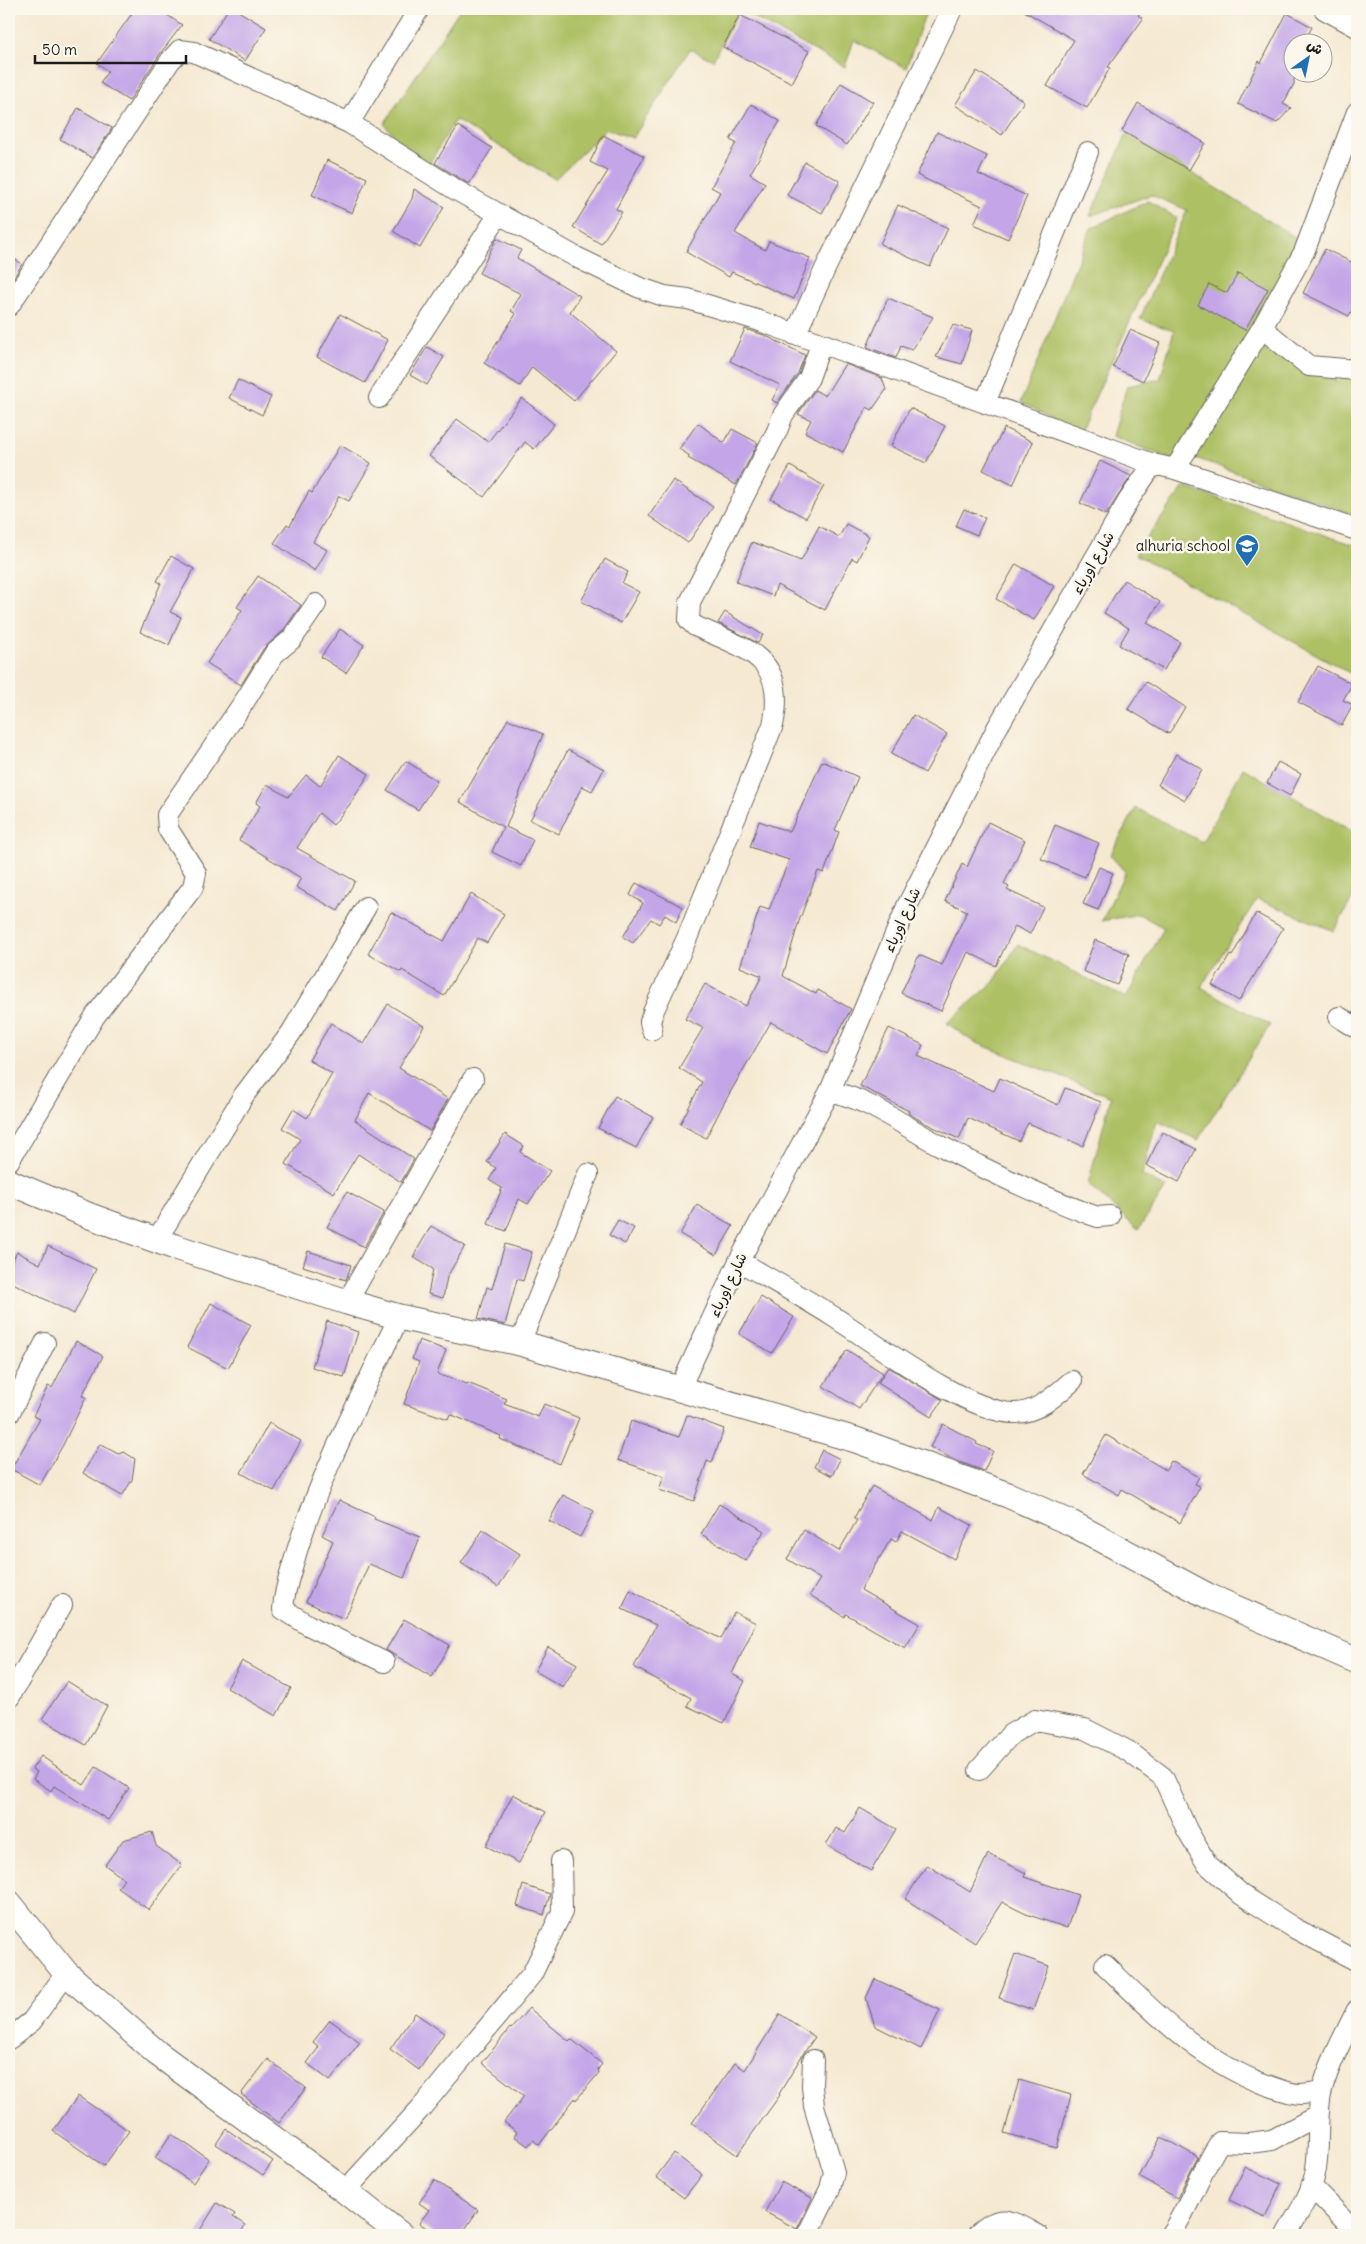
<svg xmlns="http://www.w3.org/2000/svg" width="1366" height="2244" font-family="Delius,'Playpen Sans Arabic',sans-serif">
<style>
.green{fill:#adc064;stroke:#646e40}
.building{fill:#c3a5e8}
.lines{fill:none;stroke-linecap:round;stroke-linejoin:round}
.minor-casing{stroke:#68645c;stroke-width:22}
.tertiary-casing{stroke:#68645c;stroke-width:27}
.minor{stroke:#fff;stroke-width:20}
.tertiary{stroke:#fff;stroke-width:25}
.labels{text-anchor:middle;stroke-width:5;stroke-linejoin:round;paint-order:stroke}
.poi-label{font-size:15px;fill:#1c1c1c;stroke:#fbf7ec;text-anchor:end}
.street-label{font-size:15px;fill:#1c1c1c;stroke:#fbf7ec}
</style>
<rect width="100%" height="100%" fill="#fbf7ec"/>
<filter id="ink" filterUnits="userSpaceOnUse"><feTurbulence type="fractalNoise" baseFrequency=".02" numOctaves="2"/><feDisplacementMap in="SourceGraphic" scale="10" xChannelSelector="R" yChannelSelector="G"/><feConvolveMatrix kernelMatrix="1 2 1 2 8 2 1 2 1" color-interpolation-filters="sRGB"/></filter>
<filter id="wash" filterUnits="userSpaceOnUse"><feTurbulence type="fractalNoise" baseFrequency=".0096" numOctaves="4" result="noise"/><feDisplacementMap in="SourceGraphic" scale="20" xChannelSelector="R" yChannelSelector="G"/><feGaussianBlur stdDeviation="1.12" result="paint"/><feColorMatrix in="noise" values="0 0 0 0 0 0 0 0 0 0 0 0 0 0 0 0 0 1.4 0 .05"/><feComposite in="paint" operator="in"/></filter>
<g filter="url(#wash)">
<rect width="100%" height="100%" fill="#f5e9d2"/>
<path class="green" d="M 460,9 L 927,9 L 906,68 L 854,40 L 845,67 L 739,10 L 713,60 L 690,49 L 633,138 L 606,129 L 555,179 L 455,120 L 425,171 L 384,124 Z
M 1127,133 L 1298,239 L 1254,329 L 1173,460 L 1112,436 L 1127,386 L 1160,379 L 1174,331 L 1140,319 L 1187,210 L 1151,195 L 1090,216 Z
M 1148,201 L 1177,218 L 1079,433 L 1021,402 L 1091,228 Z
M 1254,346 L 1337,382 L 1346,376 L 1357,377 L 1357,516 L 1187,455 Z
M 1184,487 L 1357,546 L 1357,677 L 1135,554 Z
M 1243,768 L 1357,834 L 1357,890 L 1334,931 L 1257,899 L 1201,987 L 1270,1025 L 1198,1140 L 1157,1121 L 1142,1175 L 1166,1188 L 1138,1230 L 1088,1184 L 1111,1097 L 972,1041 L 947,1023 L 993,983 L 1018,944 L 1126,998 L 1164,928 L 1139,914 L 1102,921 L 1125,872 L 1110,855 L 1136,808 L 1202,842 Z"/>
<g id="blocks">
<path class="building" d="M 135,9 L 158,9 L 182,25 L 160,54 L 129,101 L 100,83 L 108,71 L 97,63 Z
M 228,9 L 235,9 L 266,28 L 245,61 L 209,39 Z
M 1021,9 L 1143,9 L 1138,15 L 1143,19 L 1108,67 L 1110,68 L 1087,108 L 1047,86 L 1074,40 Z
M 1287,13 L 1312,27 L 1304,42 L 1294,42 L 1294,84 L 1283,104 L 1291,108 L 1277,123 L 1238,104 L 1259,61 L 1261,63 Z
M 740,15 L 809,51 L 792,83 L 723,47 Z
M 977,71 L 1024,101 L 1002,135 L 955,105 Z
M 841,83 L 873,102 L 847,145 L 816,126 Z
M 1138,103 L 1205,143 L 1189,170 L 1122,131 Z
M 751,104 L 780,121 L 750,174 L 765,183 L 735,233 L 765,250 L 769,241 L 810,258 L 794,299 L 732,272 L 729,277 L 686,252 L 720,192 L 711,187 L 736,143 L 730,140 Z
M 78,108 L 112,128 L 92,158 L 60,139 Z
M 458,126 L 492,148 L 469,184 L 435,163 Z
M 937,132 L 987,156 L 978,174 L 1027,196 L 1008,239 L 974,224 L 982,206 L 917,175 Z
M 603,135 L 644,156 L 616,209 L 622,212 L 601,244 L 573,227 L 608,171 L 590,162 Z
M 327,160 L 367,178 L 352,213 L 312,195 Z
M 805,162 L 840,181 L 822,213 L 787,195 Z
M 414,189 L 444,207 L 420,248 L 393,231 L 412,199 Z
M 898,205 L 948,228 L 930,267 L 880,244 Z
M 497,238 L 521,250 L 517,258 L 580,296 L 570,312 L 616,351 L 574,401 L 532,367 L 520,386 L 484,363 L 516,314 L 511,311 L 521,294 L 479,273 Z
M 1325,249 L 1357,265 L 1357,299 L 1349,316 L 1303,293 Z
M 9,255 L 22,264 L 9,285 Z
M 1238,273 L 1268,289 L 1245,330 L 1198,305 L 1209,284 L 1227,293 Z
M 888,298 L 933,317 L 912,350 L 901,346 L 896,358 L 867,347 Z
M 340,314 L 388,340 L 365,383 L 317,357 Z
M 953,325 L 972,330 L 962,364 L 936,357 Z
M 745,329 L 764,335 L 805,355 L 798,373 L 777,403 L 772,400 L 780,385 L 730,361 Z
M 1130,330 L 1160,343 L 1143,381 L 1113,367 Z
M 427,347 L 444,357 L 427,385 L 410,375 Z
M 845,364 L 882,378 L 886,390 L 872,410 L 867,407 L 843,452 L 805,432 L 811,420 L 798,414 L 815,390 L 825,396 Z
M 238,380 L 271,397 L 262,415 L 229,398 Z
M 522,398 L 554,424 L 534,449 L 525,442 L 484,497 L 429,456 L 457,419 L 488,442 Z
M 910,408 L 945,426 L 926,463 L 891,446 Z
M 698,423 L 724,443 L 732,429 L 758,443 L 736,485 L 688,458 L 690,456 L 679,449 Z
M 1004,428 L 1033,442 L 1013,485 L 983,470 Z
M 340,445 L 371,463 L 349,501 L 339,496 L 313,542 L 327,550 L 315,571 L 274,543 L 287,524 L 290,526 L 309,491 L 312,493 Z
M 1100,461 L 1131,476 L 1106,515 L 1080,503 Z
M 790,466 L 824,486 L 806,518 L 771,499 Z
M 673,480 L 713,507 L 688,543 L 649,516 Z
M 964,509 L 985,518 L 977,535 L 956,526 Z
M 846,524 L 869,536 L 857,561 L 852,558 L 825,610 L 777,585 L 773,596 L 736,582 L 752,542 L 801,561 L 819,526 L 839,537 Z
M 171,556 L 194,569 L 170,612 L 181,617 L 169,645 L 140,632 L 161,583 L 157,581 Z
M 605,559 L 628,572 L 622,583 L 639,592 L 621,623 L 581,601 Z
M 1016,564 L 1054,586 L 1034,620 L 996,599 Z
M 258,576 L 301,605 L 283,631 L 264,648 L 241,685 L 207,663 L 242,610 L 237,607 Z
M 1124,580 L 1160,602 L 1147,623 L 1180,642 L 1164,670 L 1119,645 L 1129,628 L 1104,613 Z
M 725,612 L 763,635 L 758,643 L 718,623 Z
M 340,629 L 364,645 L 346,673 L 321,657 Z
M 1318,666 L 1352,684 L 1343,700 L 1353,705 L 1342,725 L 1298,702 Z
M 1146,682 L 1185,707 L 1169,734 L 1128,709 Z
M 913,715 L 947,734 L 925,773 L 891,754 Z
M 508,719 L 543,734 L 506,827 L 533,840 L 521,866 L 492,852 L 503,827 L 460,802 Z
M 568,750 L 604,769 L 592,791 L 582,786 L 559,834 L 530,820 Z
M 1176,754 L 1202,769 L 1185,800 L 1158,785 Z
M 339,755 L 369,774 L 350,804 L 333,825 L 319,813 L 297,848 L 355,881 L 338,911 L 296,887 L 301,878 L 239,840 L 260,806 L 256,803 L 267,784 L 288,797 L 306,775 L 320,786 Z
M 406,761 L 437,781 L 418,810 L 387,790 Z
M 822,761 L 858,777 L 835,830 L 839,832 L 824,873 L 818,871 L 799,921 L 783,976 L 816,994 L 818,990 L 851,1009 L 827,1054 L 771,1022 L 724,1103 L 706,1138 L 680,1124 L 702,1082 L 679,1068 L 703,1028 L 685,1019 L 705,984 L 746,1006 L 762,976 L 740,967 L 760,907 L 769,910 L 789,860 L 750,847 L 759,821 L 790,832 Z
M 1278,762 L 1301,774 L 1290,796 L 1267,783 Z
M 988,822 L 1025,840 L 1004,884 L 1009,887 L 1007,890 L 1043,907 L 1030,934 L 1015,926 L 996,966 L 968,952 L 941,1011 L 901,993 L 919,955 L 942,965 L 967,911 L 945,901 L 962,864 L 967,867 Z
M 1055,825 L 1099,843 L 1085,877 L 1041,859 Z
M 1099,867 L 1113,873 L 1098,910 L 1083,904 Z
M 636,883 L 683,907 L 676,922 L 665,915 L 659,924 L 651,919 L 633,943 L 623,937 L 643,903 L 630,895 Z
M 471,894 L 504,914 L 487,943 L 478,938 L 444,996 L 402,970 L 401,972 L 368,954 L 391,912 L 444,941 Z
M 1256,913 L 1283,928 L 1239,1001 L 1212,985 L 1230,955 L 1232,956 Z
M 1095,940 L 1129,954 L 1117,985 L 1083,971 Z
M 388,1004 L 424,1026 L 399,1068 L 448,1099 L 430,1131 L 369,1093 L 355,1120 L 414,1159 L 401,1182 L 358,1154 L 334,1193 L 286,1164 L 300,1139 L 282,1128 L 293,1109 L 307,1118 L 332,1074 L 309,1060 L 331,1023 L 364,1044 Z
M 889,1028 L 923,1045 L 918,1056 L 994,1091 L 1000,1078 L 1058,1105 L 1065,1088 L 1101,1102 L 1083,1146 L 1028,1123 L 1019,1141 L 968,1118 L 959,1139 L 925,1123 L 908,1113 L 909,1111 L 860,1086 Z
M 615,1096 L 653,1117 L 636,1148 L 598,1128 Z
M 1163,1132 L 1196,1149 L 1179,1182 L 1146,1165 Z
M 505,1134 L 524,1146 L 520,1152 L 550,1171 L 528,1204 L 519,1199 L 506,1231 L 488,1224 L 502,1188 L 489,1180 L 496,1168 L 487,1162 Z
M 347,1192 L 384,1212 L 364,1247 L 327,1227 Z
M 697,1205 L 733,1226 L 716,1255 L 680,1234 Z
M 618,1220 L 634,1228 L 625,1244 L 609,1235 Z
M 431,1226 L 465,1246 L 447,1277 L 443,1298 L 428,1294 L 433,1269 L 413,1257 Z
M 505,1244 L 532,1252 L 523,1281 L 517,1279 L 505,1325 L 478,1319 L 487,1287 L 492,1289 Z
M 48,1246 L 96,1269 L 74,1314 L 9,1281 L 9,1267 L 17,1252 L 40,1264 Z
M 308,1251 L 351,1265 L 346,1280 L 303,1266 Z
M 761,1297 L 794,1317 L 772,1353 L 739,1334 Z
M 211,1303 L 251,1325 L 228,1368 L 187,1347 Z
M 327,1321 L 358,1332 L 344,1377 L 312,1367 Z
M 419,1340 L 446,1350 L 437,1374 L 467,1384 L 468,1383 L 507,1399 L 504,1404 L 538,1417 L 544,1404 L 579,1418 L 560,1464 L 500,1439 L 501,1436 L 450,1414 L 448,1419 L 404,1404 L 419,1362 L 412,1359 Z
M 76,1341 L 103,1356 L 82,1396 L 86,1397 L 63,1445 L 40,1485 L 11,1469 L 40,1419 L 33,1416 L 48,1386 L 52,1388 Z
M 847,1350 L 883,1373 L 859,1409 L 823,1386 Z
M 888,1367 L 943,1400 L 931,1417 L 878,1383 Z
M 687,1415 L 724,1429 L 712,1463 L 707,1461 L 694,1501 L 659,1490 L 664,1476 L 618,1460 L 631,1421 L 679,1437 Z
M 269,1423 L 301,1441 L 274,1491 L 241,1473 Z
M 943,1424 L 977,1442 L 976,1444 L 993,1451 L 984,1471 L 954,1460 L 930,1447 Z
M 1106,1435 L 1166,1470 L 1171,1461 L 1199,1477 L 1195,1484 L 1200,1487 L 1180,1523 L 1122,1489 L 1119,1495 L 1083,1474 Z
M 100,1444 L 118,1454 L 124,1452 L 135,1459 L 132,1480 L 122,1496 L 83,1473 Z
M 822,1450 L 840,1459 L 832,1476 L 814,1467 Z
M 872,1486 L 933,1520 L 939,1507 L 972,1525 L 954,1559 L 902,1531 L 896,1542 L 891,1539 L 863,1585 L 861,1590 L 920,1624 L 905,1648 L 846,1614 L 845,1617 L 810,1595 L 820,1579 L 787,1559 L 804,1530 L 839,1551 L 857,1520 L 854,1518 Z
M 563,1495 L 594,1511 L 580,1537 L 549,1521 Z
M 339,1500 L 375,1517 L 374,1519 L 420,1537 L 404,1578 L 369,1564 L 345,1619 L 306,1602 L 333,1541 L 322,1535 Z
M 719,1504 L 764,1531 L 746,1561 L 701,1534 Z
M 483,1530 L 520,1554 L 498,1587 L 461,1563 Z
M 630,1590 L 721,1639 L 734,1612 L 756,1623 L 732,1674 L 745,1681 L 724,1723 L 687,1706 L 691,1698 L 634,1667 L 656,1625 L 622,1609 Z
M 404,1619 L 450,1645 L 432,1677 L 386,1650 Z
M 548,1647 L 577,1664 L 563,1687 L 535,1671 Z
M 242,1661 L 291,1688 L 276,1716 L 227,1688 Z
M 67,1681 L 107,1706 L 86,1745 L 42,1719 Z
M 41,1756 L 84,1785 L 96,1767 L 129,1788 L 108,1820 L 54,1786 L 51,1791 L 33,1779 L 37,1772 L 32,1769 Z
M 513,1794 L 546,1812 L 519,1863 L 486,1846 Z
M 860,1808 L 896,1829 L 871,1871 L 826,1845 L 836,1828 L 845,1833 Z
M 152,1832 L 156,1846 L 182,1865 L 149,1910 L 118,1888 L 124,1879 L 105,1865 L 123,1840 Z
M 988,1854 L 1026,1873 L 1024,1877 L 1078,1895 L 1067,1928 L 1026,1914 L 1002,1902 L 975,1943 L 905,1899 L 927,1865 L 970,1892 Z
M 523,1885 L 550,1894 L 544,1915 L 517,1906 Z
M 1015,1954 L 1049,1966 L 1033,2010 L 999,1998 Z
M 875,1979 L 940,2010 L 921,2049 L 875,2026 L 866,1998 Z
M 529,2008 L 569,2041 L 571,2039 L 602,2064 L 598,2069 L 599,2073 L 576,2100 L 575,2098 L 539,2145 L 533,2140 L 528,2146 L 514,2136 L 517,2132 L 504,2122 L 524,2096 L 482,2063 L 510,2028 L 511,2029 Z
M 415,2013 L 444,2033 L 419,2070 L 390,2049 Z
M 780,2014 L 815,2037 L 803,2054 L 779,2094 L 780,2095 L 737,2155 L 692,2123 L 735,2063 L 745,2070 Z
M 330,2020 L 360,2042 L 330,2081 L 307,2063 L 319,2047 L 313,2042 Z
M 268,2059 L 306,2088 L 279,2123 L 241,2094 Z
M 1019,2080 L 1071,2095 L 1057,2148 L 1004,2133 Z
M 78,2096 L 129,2131 L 104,2166 L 53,2131 Z
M 226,2129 L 273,2161 L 263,2175 L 216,2144 Z
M 171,2134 L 209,2159 L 193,2183 L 155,2158 Z
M 1161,2137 L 1198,2157 L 1177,2198 L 1139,2177 Z
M 674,2153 L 702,2175 L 684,2198 L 656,2177 Z
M 1245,2167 L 1281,2184 L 1265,2217 L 1229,2200 Z
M 434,2180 L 478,2210 L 461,2235 L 437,2235 L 419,2223 L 429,2210 L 419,2203 Z
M 781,2182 L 812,2198 L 797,2229 L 765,2212 Z
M 217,2203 L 235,2214 L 233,2217 L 245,2225 L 240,2235 L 197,2235 Z"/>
</g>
</g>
<g filter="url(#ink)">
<use href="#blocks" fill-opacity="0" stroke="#68645c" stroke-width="1"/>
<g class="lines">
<g class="minor-casing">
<path id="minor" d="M 419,9 L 349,123 L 456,190 L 576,257 L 638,287 L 664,296 L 688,299 L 760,321 L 1153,464 L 1175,469
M 1324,9 L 1357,27
M 1357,112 L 1304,252 L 1262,328 L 1175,469 L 1357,530
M 9,306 L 170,61 L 180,50 L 194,52 L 349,123
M 1262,328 L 1309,366 L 1357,370
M 795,335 L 826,267 L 952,9
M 379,398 L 499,214
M 985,403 L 1088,152
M 1339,1017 L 1357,1028
M 652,1030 L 650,1022 L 653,1012 L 687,938 L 773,725 C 788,657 746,649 695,626 L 689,620 L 690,602 L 777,431 L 783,415 L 809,378 L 821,344
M 830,1091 C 873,1101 905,1127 943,1147 C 990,1172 1039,1195 1089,1214 L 1098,1217 L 1110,1216
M 9,1161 L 95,1016 L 193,887 L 196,873 L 168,829 L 167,815 L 246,699 L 274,654 L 292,639 L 316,604
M 156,1241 L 244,1095 L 291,1033 L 366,907
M 739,1261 C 770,1279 803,1297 834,1317 C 875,1343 967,1412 1013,1413 C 1036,1414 1056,1395 1072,1381
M 347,1302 L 473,1079
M 520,1343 L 588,1174
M 679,1390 L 739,1261 L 830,1091 L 907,906 L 997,728 L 1128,501 L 1153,464
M 9,1414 L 45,1343
M 384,1662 L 308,1625 L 283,1609 C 284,1589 291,1572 296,1554 C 321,1471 362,1395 399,1317
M 9,1698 L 62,1605
M 979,1770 L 1011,1734 L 1035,1720 L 1085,1729 L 1128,1751 L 1163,1777 L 1187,1830 L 1207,1864 L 1242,1895 L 1294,1928 L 1357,1961
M 1105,1965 C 1154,2012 1203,2064 1270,2086 C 1279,2089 1290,2094 1300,2094 C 1307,2094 1315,2092 1322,2091
M 9,2039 L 32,2021 L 66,1973
M 1311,2186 L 1357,2233
M 345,2191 L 421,2108 L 532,1974 L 562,1912 L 561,1861
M 807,2235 L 830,2189 L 834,2172 L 814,2106 L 812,2086 L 813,2060
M 977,2235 C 1001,2211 1012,2221 1038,2235
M 1170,2235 C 1190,2206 1200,2172 1220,2142 L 1249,2143 L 1272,2140 L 1317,2116
M 1286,2235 C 1297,2215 1310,2197 1315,2174 C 1321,2146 1315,2118 1322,2090 C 1330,2062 1344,2036 1357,2010"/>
</g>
<g class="tertiary-casing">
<path id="tertiary" d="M 9,1182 L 90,1216 L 175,1247 L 347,1302 L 399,1317 L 520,1343 L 856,1440 L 1008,1495 L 1071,1523 L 1208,1596 L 1357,1661
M 9,1903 L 66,1973 L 157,2053 L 345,2191 L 401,2235"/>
</g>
<use href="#minor" class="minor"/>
<use href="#tertiary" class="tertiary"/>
</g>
</g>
<defs>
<g id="school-pin" transform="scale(1.25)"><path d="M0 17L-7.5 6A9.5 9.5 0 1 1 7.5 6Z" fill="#1f6fb2" stroke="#fbf7ec"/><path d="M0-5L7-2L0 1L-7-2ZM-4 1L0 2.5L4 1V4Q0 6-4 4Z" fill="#fff"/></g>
</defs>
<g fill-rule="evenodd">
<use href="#school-pin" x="1247" y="546"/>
</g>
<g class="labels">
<g class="poi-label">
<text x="1230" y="551">alhuria school</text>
</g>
<g class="street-label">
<text transform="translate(1093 563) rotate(-60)" y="5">شارع اورباء</text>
<text transform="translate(902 920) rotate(-66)" y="5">شارع اورباء</text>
<text transform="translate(728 1285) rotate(-65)" y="5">شارع اورباء</text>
</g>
</g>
<rect width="1366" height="2244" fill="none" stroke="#fbf7ec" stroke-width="30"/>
<g transform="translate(1308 58) rotate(33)"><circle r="24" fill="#fbf7ec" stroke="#a29f99"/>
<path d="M0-4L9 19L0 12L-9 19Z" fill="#1f6fb2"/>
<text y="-8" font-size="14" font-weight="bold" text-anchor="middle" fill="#1c1c1c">ش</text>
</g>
<path d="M35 55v8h151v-8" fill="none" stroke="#1c1c1c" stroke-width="2.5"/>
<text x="42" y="55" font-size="15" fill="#1c1c1c" stroke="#fbf7ec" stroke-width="4" paint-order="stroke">50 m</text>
</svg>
